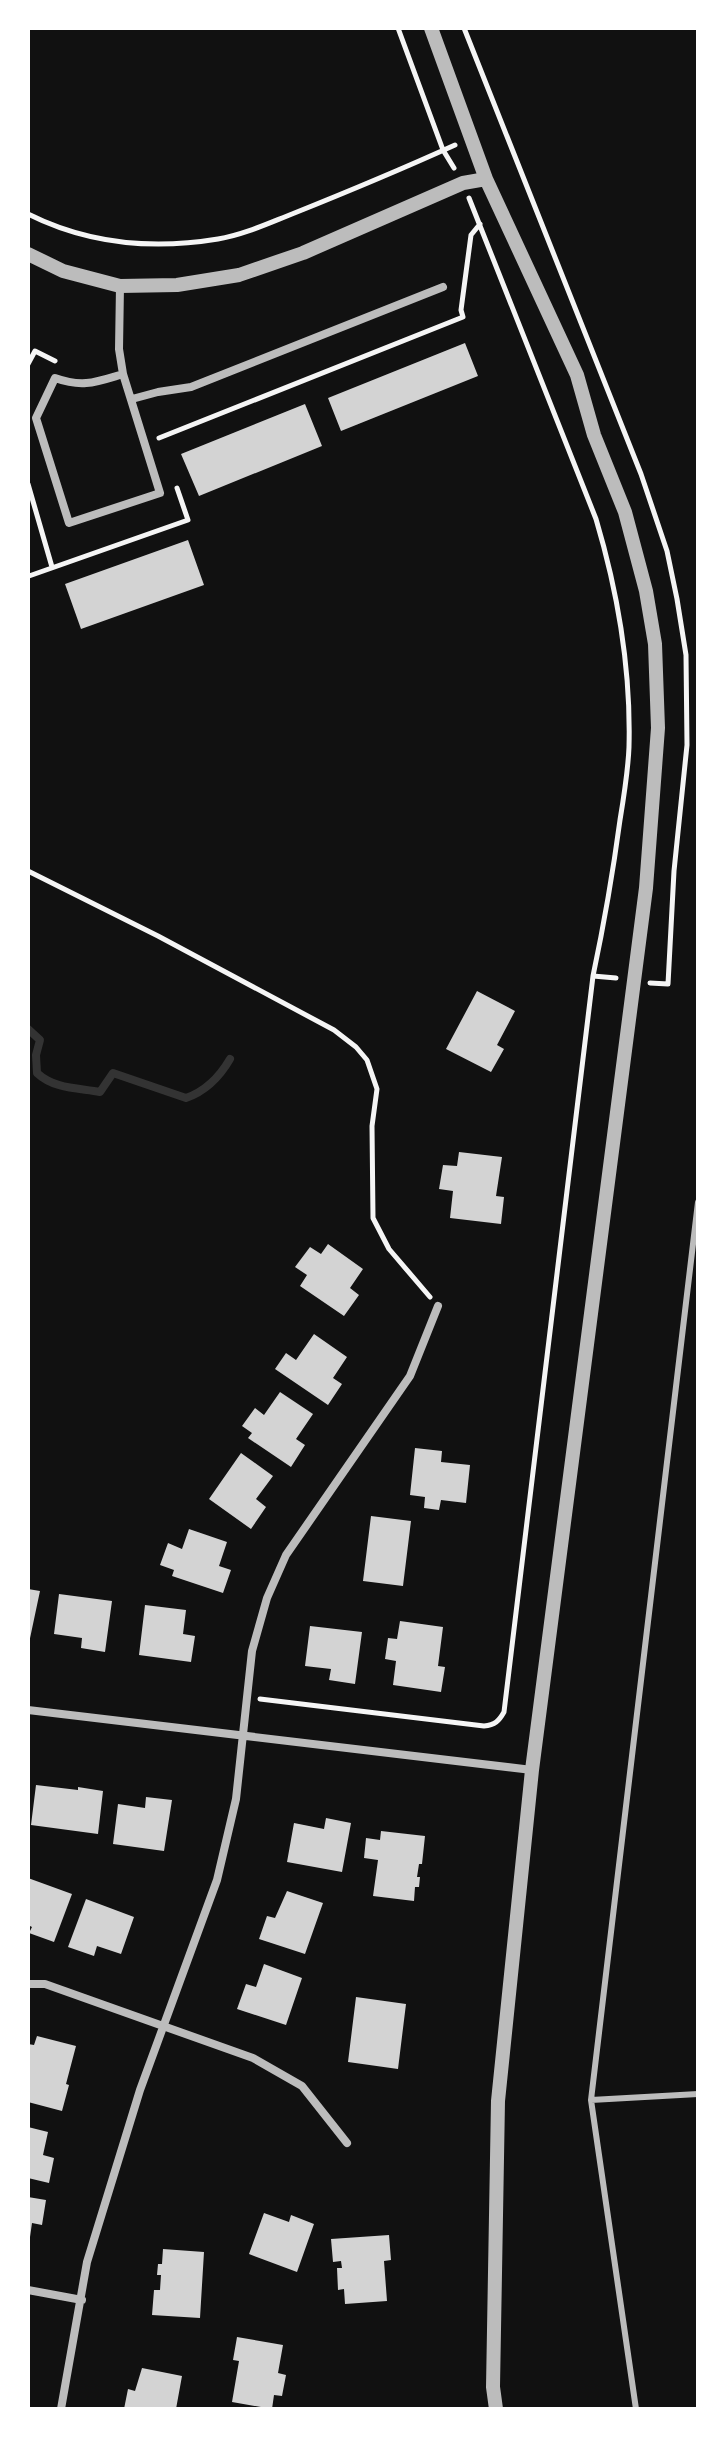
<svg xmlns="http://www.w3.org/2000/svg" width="726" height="2437" font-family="Figtree,sans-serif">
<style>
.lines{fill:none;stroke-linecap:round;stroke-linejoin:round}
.stream{stroke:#333;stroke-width:8}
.building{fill:#d3d3d3}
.path{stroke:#f5f5f5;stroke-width:5}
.service{stroke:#bcbcbc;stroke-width:6}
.minor{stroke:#bcbcbc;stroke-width:8}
.tertiary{stroke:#bcbcbc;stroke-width:14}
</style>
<rect width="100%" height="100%" fill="#111"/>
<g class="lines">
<path class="stream" d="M 28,1029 L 40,1040 L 36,1055 L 37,1073 C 54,1089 78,1088 100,1092 L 113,1073 L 186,1098 C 206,1091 219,1078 230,1059"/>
</g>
<path class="building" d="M 465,343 L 478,376 L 341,431 L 328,398 Z
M 305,404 L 322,446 L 199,496 L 181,454 Z
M 188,540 L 204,585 L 81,629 L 65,584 Z
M 477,991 L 515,1011 L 497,1045 L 504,1049 L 491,1072 L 446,1049 Z
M 459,1152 L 502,1157 L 496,1196 L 504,1197 L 501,1224 L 450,1218 L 453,1191 L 439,1189 L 443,1165 L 457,1166 Z
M 328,1244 L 363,1269 L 350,1288 L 359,1295 L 344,1316 L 300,1286 L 307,1275 L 295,1267 L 310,1247 L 321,1254 Z
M 314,1334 L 347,1357 L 333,1378 L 342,1384 L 328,1405 L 275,1369 L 286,1353 L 296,1360 Z
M 280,1392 L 313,1414 L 296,1439 L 305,1445 L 291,1467 L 248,1438 L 252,1433 L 242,1426 L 255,1408 L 264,1415 Z
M 415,1448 L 442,1451 L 441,1462 L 470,1465 L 466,1503 L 441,1500 L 439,1510 L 424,1508 L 425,1497 L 410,1495 Z
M 241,1453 L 273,1476 L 256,1499 L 266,1507 L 251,1529 L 209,1499 Z
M 371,1516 L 411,1521 L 403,1586 L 363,1581 Z
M 189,1529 L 227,1542 L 219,1566 L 231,1570 L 223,1593 L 172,1576 L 174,1570 L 160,1565 L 168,1543 L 182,1549 Z
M 28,1589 L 40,1591 L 29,1643 L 28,1643 Z
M 59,1594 L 112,1601 L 105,1652 L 81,1648 L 82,1638 L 54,1634 Z
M 145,1605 L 186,1610 L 183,1634 L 195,1636 L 191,1662 L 139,1655 Z
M 400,1621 L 443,1627 L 438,1666 L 445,1667 L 441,1692 L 393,1685 L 396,1661 L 385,1659 L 388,1638 L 397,1639 Z
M 310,1626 L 362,1632 L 355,1684 L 329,1680 L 331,1669 L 305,1666 Z
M 36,1785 L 78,1790 L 78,1787 L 103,1791 L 98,1834 L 31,1825 Z
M 146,1797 L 172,1800 L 164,1851 L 113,1844 L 118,1804 L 145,1808 Z
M 326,1818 L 351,1823 L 342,1872 L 287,1862 L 294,1823 L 324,1829 Z
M 381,1831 L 425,1836 L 422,1864 L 419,1864 L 417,1877 L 420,1877 L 419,1887 L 415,1887 L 414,1901 L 373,1896 L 378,1860 L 364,1858 L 366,1838 L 380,1840 Z
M 28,1878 L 72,1894 L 54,1942 L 29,1933 L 32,1927 L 28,1925 Z
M 287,1891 L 323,1903 L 305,1954 L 259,1939 L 267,1916 L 275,1918 Z
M 86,1899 L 134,1917 L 121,1954 L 97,1946 L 94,1956 L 68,1947 Z
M 264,1964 L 302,1978 L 286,2025 L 237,2009 L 246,1984 L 256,1987 Z
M 356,1997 L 406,2004 L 398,2069 L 348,2062 Z
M 37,2036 L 76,2046 L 66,2084 L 69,2085 L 62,2111 L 28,2102 L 28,2044 L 34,2045 Z
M 28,2127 L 48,2132 L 43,2155 L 54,2158 L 49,2183 L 28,2178 Z
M 28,2197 L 46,2200 L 42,2225 L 32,2223 L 30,2237 Z
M 264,2213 L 289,2222 L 291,2215 L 314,2224 L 297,2272 L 249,2254 Z
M 389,2235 L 391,2260 L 384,2261 L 387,2301 L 345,2304 L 344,2289 L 338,2290 L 337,2268 L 342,2268 L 341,2261 L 333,2262 L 331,2239 Z
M 163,2249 L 204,2252 L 200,2318 L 152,2315 L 154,2290 L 160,2290 L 161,2275 L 157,2275 L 158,2264 L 162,2264 Z
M 237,2337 L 283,2345 L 278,2373 L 286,2375 L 282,2396 L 274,2395 L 272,2409 L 232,2402 L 239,2361 L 233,2360 Z
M 142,2368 L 182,2376 L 176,2409 L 124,2409 L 128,2389 L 135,2391 Z"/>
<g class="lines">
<path class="path" d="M 398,28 L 443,150 L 454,168
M 464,28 L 641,474 L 667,551 L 677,599 L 686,655 L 687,745 L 674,871 L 668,984 L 650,983
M 28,214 C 88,244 152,250 218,239 C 243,235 269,223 292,214 C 347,192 402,169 455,145
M 28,364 L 35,351 L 55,361
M 159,438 L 463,317 L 461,310 L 471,235 L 480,224
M 28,484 L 52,567
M 29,576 L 188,520 L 177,488
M 28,871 L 158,936 L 334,1030 L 356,1047 L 367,1060 L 377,1089 L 372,1126 L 373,1218 L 389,1249 L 430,1297
M 593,976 L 616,978
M 260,1699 L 484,1726 C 495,1725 499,1721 504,1712 L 593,976 C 604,924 613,872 620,820 C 624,796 628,772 629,747 C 631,670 618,593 596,519 L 469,198"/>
<path class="service" d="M 591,2100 L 698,2094
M 636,2409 L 591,2100 L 698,1202"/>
<path class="minor" d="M 120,286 L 119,349 L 123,374 L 160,493 L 69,523 L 36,418 L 55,378 C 83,388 96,382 123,374
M 132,399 L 158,392 L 191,387 L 443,287
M 28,1710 L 532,1770
M 28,1984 L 45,1984 L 253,2058 L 302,2086 L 347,2143
M 28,2290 L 82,2300
M 61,2409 L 87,2262 L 140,2090 L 217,1880 L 236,1799 L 252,1651 L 267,1598 L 286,1555 L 410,1376 L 438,1306"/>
<path class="tertiary" d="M 431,28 L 486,179 L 577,375 L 594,435 L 625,512 L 646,591 L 655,644 L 658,728 L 646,888 L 532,1770 L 498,2101 L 493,2387 L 496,2409
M 28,254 L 63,271 L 120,286 L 177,285 L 239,275 L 303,253 L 463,183 L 486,179"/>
</g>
<rect width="726" height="2437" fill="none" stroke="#ffffff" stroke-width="60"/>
</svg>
